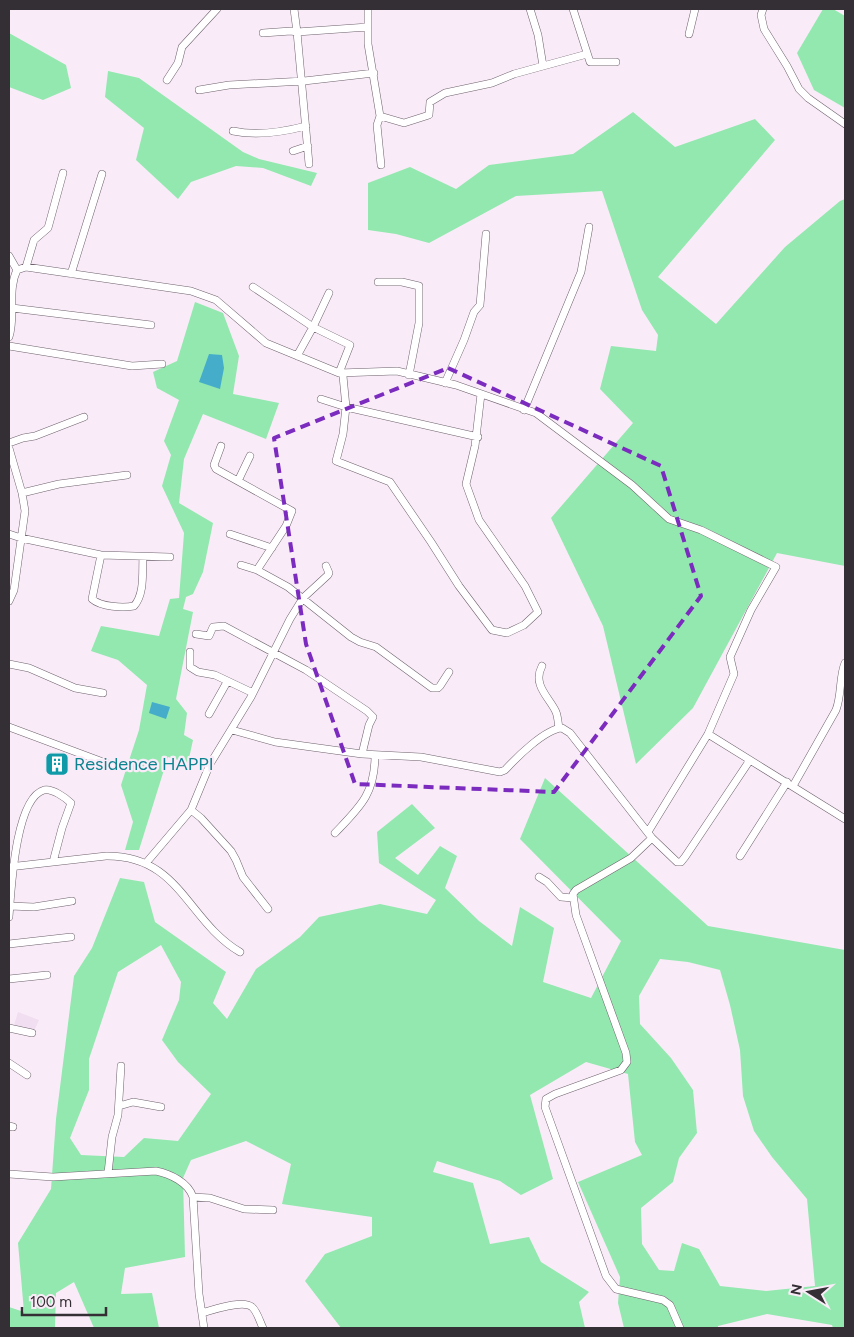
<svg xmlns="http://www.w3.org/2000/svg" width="854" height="1337" font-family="Figtree,sans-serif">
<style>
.built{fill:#f1def0}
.green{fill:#93e8af;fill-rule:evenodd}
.water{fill:#45adca}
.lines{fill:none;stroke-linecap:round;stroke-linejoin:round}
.street-casing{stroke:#6e626d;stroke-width:8}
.street{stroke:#fff;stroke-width:7}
.marked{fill:none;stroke:#7b2cbf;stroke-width:4;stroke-dasharray:10 6;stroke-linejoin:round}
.labels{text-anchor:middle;stroke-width:4.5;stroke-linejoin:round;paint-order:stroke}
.culture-label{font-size:18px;fill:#0d838f;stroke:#f9ecf8;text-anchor:start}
</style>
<rect width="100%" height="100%" fill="#f9ecf8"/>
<path class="built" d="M 18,1012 L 39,1020 L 34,1031 L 14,1025 Z"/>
<path class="green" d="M 823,9 L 833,9 L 845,16 L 845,108 L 814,90 L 797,53 Z
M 9,33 L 66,65 L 71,88 L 43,100 L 9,87 Z
M 108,71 L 139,78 L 243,152 L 259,159 L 317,173 L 311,186 L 263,168 L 236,166 L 191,182 L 178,199 L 136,160 L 144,128 L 105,97 Z
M 633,112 L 675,147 L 755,119 L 775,140 L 658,277 L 716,324 L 785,247 L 840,201 L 845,199 L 845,566 L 777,553 L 693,708 L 636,764 L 603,626 L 551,518 L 633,423 L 600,389 L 611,346 L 656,351 L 658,335 L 642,310 L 602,191 L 516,196 L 429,243 L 396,234 L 368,230 L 368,183 L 410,167 L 456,189 L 489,165 L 573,154 Z
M 195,302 L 223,313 L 239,356 L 233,394 L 279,403 L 266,439 L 203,414 L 184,459 L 179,503 L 213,523 L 203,572 L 193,594 L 186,597 L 183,609 L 193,612 L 176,699 L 187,713 L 184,735 L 193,740 L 188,763 L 168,757 L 139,850 L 125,850 L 133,822 L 121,785 L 139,730 L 147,685 L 118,660 L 91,651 L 101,626 L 159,636 L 170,599 L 179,598 L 184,533 L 162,486 L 171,455 L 164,441 L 179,400 L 157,388 L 153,372 L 177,361 Z
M 545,778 L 708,926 L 845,950 L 845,1328 L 833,1328 L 832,1325 L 767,1314 L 718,1326 L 718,1328 L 624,1328 L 618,1303 L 620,1277 L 578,1182 L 642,1155 L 635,1142 L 628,1074 L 586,1062 L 530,1095 L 553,1179 L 521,1195 L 500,1181 L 437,1161 L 433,1172 L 473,1183 L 490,1244 L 529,1237 L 541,1262 L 589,1292 L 579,1302 L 585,1328 L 341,1328 L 305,1281 L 325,1254 L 372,1236 L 372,1217 L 282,1204 L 291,1164 L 246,1141 L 191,1160 L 183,1178 L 185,1257 L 125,1268 L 121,1294 L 152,1293 L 159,1328 L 94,1328 L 74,1282 L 56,1293 L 55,1327 L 51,1328 L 9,1328 L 9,1307 L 24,1312 L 18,1243 L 51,1189 L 56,1119 L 74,976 L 92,948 L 120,878 L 144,882 L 155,922 L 226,972 L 213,1003 L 227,1019 L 256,969 L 300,937 L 319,917 L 380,904 L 427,914 L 436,900 L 379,863 L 377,832 L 412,804 L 435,828 L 395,858 L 418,875 L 440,846 L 457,856 L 445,888 L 479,921 L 512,946 L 520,907 L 554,928 L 543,982 L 591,998 L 621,941 L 520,839 ZM 161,945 L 181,982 L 179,1000 L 162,1040 L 178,1062 L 211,1094 L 178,1141 L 144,1138 L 124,1157 L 81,1155 L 70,1138 L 89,1090 L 89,1059 L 118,972 ZM 660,959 L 688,962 L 720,970 L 730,1005 L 740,1050 L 743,1096 L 754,1131 L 772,1157 L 807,1199 L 815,1286 L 766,1291 L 720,1286 L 699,1249 L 682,1243 L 674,1271 L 659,1270 L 642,1244 L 641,1208 L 673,1182 L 679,1158 L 697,1133 L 693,1090 L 671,1058 L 640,1024 L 639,996 Z"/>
<path class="water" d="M 209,354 L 222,355 L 224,368 L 220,389 L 199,382 Z
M 152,702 L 170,707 L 166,719 L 149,713 Z"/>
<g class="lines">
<g class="street-casing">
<path id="street" d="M 368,9 L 368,44 L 380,116 L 377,125 L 381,165
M 530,9 L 538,35 L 543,66
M 573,9 L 590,62 L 616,62
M 763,9 L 761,15 L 764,29 L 787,66 L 799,89 L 808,98 L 845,124
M 263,33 L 291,31 L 297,32 L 294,9
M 689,34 L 695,9
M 167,80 L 178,63 L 182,47 L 217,9
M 199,90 L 229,85 L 304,81 L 374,73
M 380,116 L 404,123 L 429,115 L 430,102 L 445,93 L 492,83 L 514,74 L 587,54
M 233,131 C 256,136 283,132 306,126
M 293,151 L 308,146
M 309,164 L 297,32 L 368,27
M 9,256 L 17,270 C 7,291 16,315 9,337
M 26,267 L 34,240 L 48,228 L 63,173
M 17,270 L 26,267 L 191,291 L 216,300 L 266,343 L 339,373 L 397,371 L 456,385 L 536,413 L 632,485 L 669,519 L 701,530 L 776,567 L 751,610 L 730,657 L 734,674 L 708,734 L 648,832
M 71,274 L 102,174
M 378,282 L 402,282 L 419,286 L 419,323 L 409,375
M 253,287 L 313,327 L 329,293
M 12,308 L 151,325
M 9,346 L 132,366 L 162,364
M 297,356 L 313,327 L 350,345 L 339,373
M 343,376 L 346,407 L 343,434 L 336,461 L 390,482 L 431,542 L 459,586 L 492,630 L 507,633 L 524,625 L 538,612 L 525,586 L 479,520 L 466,484 L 475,446 L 481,394
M 445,383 L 464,340 L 474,312 L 480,305 L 486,234
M 321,399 L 346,407 L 478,437
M 524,410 L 581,272 L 589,227
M 9,443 L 23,438 L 35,436 L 84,417
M 221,446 L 214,465 L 216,469 L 292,511 L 286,526 L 257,570
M 9,448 L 22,493 L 25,511 L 14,590 L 9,601
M 238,481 L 250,456
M 22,493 L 59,484 L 127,475
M 9,534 L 21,538 L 101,555 L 170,557
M 230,534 L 272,548
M 101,555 L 92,599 C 101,607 123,608 134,606 C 145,594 142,571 143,557
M 241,565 L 257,570 L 288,587 L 351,637 L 360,642 L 376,647 L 432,688 L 438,688 L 440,686 L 449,672
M 196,634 L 209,636 L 213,627 L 224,626 L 306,670 L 367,711 L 373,717 L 369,725 L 362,754
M 190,652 L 190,667 L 198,672 L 215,675 L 253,693
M 9,664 L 29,668 L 75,688 L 103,693
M 542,666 C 532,685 549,697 556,712 C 558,717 558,723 559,728
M 209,714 L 227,682
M 9,727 L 111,765
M 232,730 L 275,742 L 362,754 L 421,757 L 500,772 L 505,770 C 517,757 545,729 562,728 L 570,733 L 652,838 L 677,862 L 681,862 L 685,857 L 750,760
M 708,734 L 845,819
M 793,786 L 836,710 C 842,694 839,677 845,663
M 191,810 L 201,818 L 231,851 L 236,860 L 243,877 L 268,909
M 335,833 C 360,807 375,794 375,755
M 652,838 L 631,858 L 576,890 L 573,894 L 576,915 L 626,1053 L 627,1062 L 621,1070 L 555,1094 L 546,1099 L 545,1107 L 606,1276 L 616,1289 L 663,1300 L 670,1305 L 680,1328
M 740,856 L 787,782
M 146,863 L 191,810 L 210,764 L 251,697 L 290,619 L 303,598 L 328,575 L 329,573 L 326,566
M 9,867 L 106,856 C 180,855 187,921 240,952
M 539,877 L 547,882 L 561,897 L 573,898
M 10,906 L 34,907 L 72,901
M 9,917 C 11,892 15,798 44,790 C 52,788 66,798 71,803 L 62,828 L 53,862
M 9,944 L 71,937
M 9,979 L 47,975
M 9,1028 L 32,1033
M 9,1063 L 27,1075
M 119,1106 L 133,1102 L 161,1107
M 9,1126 L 13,1127
M 108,1173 L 112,1137 L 118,1115 L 121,1066
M 9,1174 L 53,1177 L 156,1171 C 170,1174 188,1182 193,1197 L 199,1294 L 204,1328
M 193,1197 L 210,1198 L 244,1209 L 273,1210
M 202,1313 C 213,1310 243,1299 252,1307 C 257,1311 260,1322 263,1328"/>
</g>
<use href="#street" class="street"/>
</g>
<path class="marked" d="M 448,368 L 661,466 L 701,596 L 554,792 L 355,784 L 306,644 L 274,438 Z"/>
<defs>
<g id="building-square" transform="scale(1.25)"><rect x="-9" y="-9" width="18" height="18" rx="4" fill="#0f9aa8" stroke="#f9ecf8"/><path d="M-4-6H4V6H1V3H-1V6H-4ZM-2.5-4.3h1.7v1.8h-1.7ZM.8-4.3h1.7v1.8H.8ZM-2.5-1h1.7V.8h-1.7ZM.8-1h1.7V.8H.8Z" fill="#fff"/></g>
</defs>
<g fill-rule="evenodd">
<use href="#building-square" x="57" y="764"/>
</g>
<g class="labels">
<g class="culture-label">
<text x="74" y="770">Residence HAPPI</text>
</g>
</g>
<rect width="854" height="1337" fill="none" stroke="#342f34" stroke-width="20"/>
<g transform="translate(809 1292) rotate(281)" stroke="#f9ecf8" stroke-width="4" paint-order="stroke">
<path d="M0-4L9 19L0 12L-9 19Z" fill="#342f34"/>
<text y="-8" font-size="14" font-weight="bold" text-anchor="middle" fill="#342f34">N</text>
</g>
<path d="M22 1307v8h84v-8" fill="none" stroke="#342f34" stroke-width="2.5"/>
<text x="30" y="1307" font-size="15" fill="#342f34" stroke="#f9ecf8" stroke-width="4" paint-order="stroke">100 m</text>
</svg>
